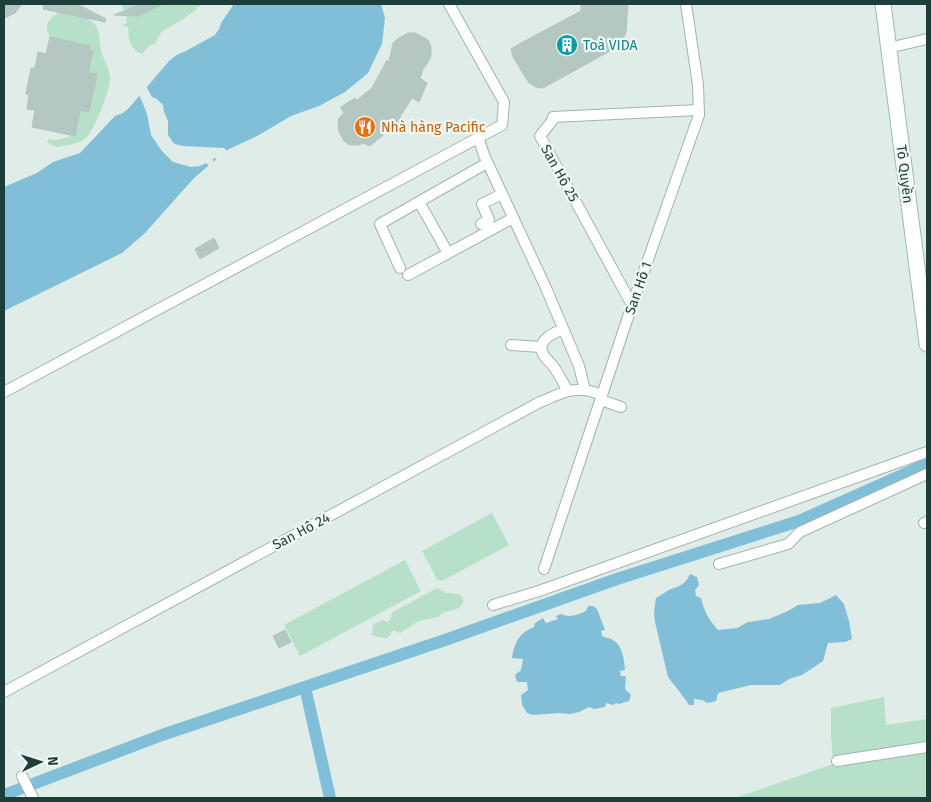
<svg xmlns="http://www.w3.org/2000/svg" width="931" height="802" font-family="'Fira Sans',sans-serif">
<style>
.green{fill:#b6e0c7}
.water{fill:#81bed7}
.pier{fill:#dfece8}
.lines{fill:none;stroke-linecap:round;stroke-linejoin:round}
.canal{stroke:#81bed7;stroke-width:12}
.building{fill:#b4c7c1;stroke:#b1c6c0}
.minor-casing{stroke:#a1b4b0;stroke-width:12}
.secondary-casing{stroke:#9cb9b2;stroke-width:17}
.minor{stroke:#fff;stroke-width:10}
.secondary{stroke:#fff;stroke-width:15}
.labels{text-anchor:middle;stroke-width:4.5;stroke-linejoin:round;paint-order:stroke}
.culture-label{font-size:14px;fill:#0d838f;stroke:#f0f8f5;text-anchor:start}
.food-label{font-size:14px;fill:#c56008;stroke:#f0f8f5;text-anchor:start}
.street-label{font-size:14px;fill:#1e3e39;stroke:#f0f8f5}
</style>
<rect width="100%" height="100%" fill="#dfece8"/>
<path class="green" d="M 121,4 L 202,4 C 188,17 177,23 161,32 C 159,37 157,39 155,44 L 150,45 L 142,54 C 129,48 129,40 128,27 L 123,26 L 122,25 L 127,23 C 127,16 125,10 121,4 Z
M 60,12 C 72,14 92,16 97,28 C 100,35 100,44 101,51 C 104,61 111,71 110,81 C 108,94 95,129 86,138 C 80,142 71,145 64,146 C 57,147 51,147 47,141 L 49,139 C 60,142 65,137 75,135 L 80,110 L 89,112 L 96,74 L 88,73 L 93,51 L 89,50 L 89,46 L 50,37 C 43,25 49,18 60,12 Z
M 492,513 L 509,545 L 442,581 L 437,579 L 422,551 Z
M 405,560 L 421,591 L 300,656 L 284,625 Z
M 437,588 L 446,593 L 459,594 L 463,598 L 463,603 L 460,607 L 455,610 L 444,612 L 438,617 L 419,621 L 400,633 L 394,630 L 387,638 L 382,638 L 372,635 L 373,625 L 382,620 L 388,622 L 391,618 L 391,615 L 393,612 Z
M 884,697 L 886,725 L 927,719 L 927,798 L 735,798 L 833,764 L 831,735 L 831,708 Z"/>
<path class="water" d="M 234,4 L 381,4 L 385,18 L 382,44 L 368,73 L 345,92 L 319,106 L 291,116 L 259,135 L 227,150 L 194,178 L 145,233 L 122,253 L 4,311 L 4,187 L 37,173 L 53,162 L 80,153 L 115,116 L 123,113 L 129,108 L 169,61 L 178,54 L 184,52 L 215,35 L 219,29 L 221,23 Z
M 690,574 L 697,577 L 699,585 L 695,590 L 696,596 L 701,598 C 704,611 709,620 718,630 L 737,628 L 748,622 L 769,619 L 788,611 L 798,605 L 820,603 L 836,595 L 844,604 L 849,621 L 852,639 L 845,642 L 828,643 L 823,661 L 802,675 L 789,679 L 780,685 L 751,685 L 718,693 L 716,701 L 707,703 L 702,700 L 694,699 L 694,705 L 689,705 L 685,699 L 668,677 L 655,622 L 654,613 L 656,598 C 660,596 664,593 667,591 C 678,586 685,586 690,574 Z
M 588,606 L 593,606 L 597,609 L 605,630 L 601,631 L 602,636 C 606,638 610,638 613,640 C 623,646 624,660 625,670 L 620,671 L 621,676 L 626,676 L 625,689 L 631,695 L 629,701 L 619,704 L 616,703 L 613,705 L 606,703 L 605,707 L 594,709 L 589,707 L 579,712 L 570,714 L 559,713 L 533,715 L 527,713 L 522,705 L 521,695 L 528,690 L 527,682 L 517,682 L 515,675 L 521,670 L 523,659 L 512,658 C 514,643 519,633 534,627 L 535,623 L 543,618 L 546,623 L 558,619 L 556,616 L 561,614 C 570,618 577,615 586,611 Z"/>
<path class="pier" d="M 145,84 L 152,97 L 157,99 L 163,105 L 164,112 L 168,121 L 168,135 L 172,141 L 175,144 L 183,146 L 224,148 L 228,152 L 219,159 L 213,158 L 213,162 L 216,162 L 210,167 L 206,163 L 200,166 L 191,167 L 173,162 L 161,150 L 151,135 L 147,114 L 141,99 L 138,93 Z"/>
<g class="lines">
<path class="canal" d="M 305,687 L 330,798
M 4,795 L 162,735 L 445,640 L 617,579 L 799,521 L 927,464"/>
</g>
<path class="building" d="M 4,4 L 22,4 L 15,13 L 4,18 Z
M 44,4 L 73,5 L 72,4 L 77,4 L 106,19 L 105,22 L 43,9 Z
M 141,4 L 161,5 L 138,16 L 114,15 Z
M 581,4 L 628,4 L 626,33 L 622,40 L 615,48 L 610,51 L 543,88 L 536,87 L 529,83 L 513,57 L 511,49 L 521,43 L 581,11 Z
M 408,33 L 415,33 L 421,36 L 428,40 L 431,47 L 431,56 L 427,64 L 423,69 L 420,78 L 427,83 L 419,102 L 412,98 L 400,117 L 405,123 L 395,134 L 390,129 L 370,146 L 363,143 L 359,145 L 350,145 L 344,141 L 339,132 L 338,124 L 339,118 L 344,113 L 341,107 L 355,98 L 356,101 L 372,88 L 387,60 L 389,62 L 393,43 L 397,39 Z
M 50,37 L 90,46 L 89,50 L 93,51 L 88,73 L 97,74 L 89,112 L 80,110 L 75,136 L 32,127 L 35,110 L 27,109 L 29,95 L 26,94 L 31,68 L 35,68 L 38,52 L 46,54 Z
M 214,238 L 219,248 L 200,259 L 195,249 Z
M 285,630 L 291,642 L 279,648 L 273,636 Z"/>
<g class="lines">
<g class="minor-casing">
<path id="minor" d="M 888,48 L 927,39
M 478,137 L 484,155 L 546,288 L 579,366 L 585,390
M 419,202 L 448,253
M 481,224 L 489,220 L 482,204 L 502,194
M 400,268 L 380,224 L 487,163
M 408,275 L 513,218
M 632,305 L 540,136 L 552,121 L 553,117 L 698,110
M 563,329 C 554,333 536,340 543,354 C 545,358 550,362 553,366 C 559,374 563,383 568,391
M 511,345 L 541,347
M 4,392 L 502,125 L 504,102 L 449,4
M 601,400 L 621,407
M 924,523 L 927,522
M 719,564 L 788,544 L 800,532 L 927,474
M 544,569 L 632,305 L 699,115 L 698,85 L 686,4
M 493,605 L 539,591 L 927,452
M 4,692 L 540,402 C 554,397 568,388 583,390 C 589,390 596,393 602,395
M 837,761 L 927,747
M 22,776 L 33,798"/>
</g>
<g class="secondary-casing">
<path id="secondary" d="M 883,4 L 927,344"/>
</g>
<use href="#minor" class="minor"/>
<use href="#secondary" class="secondary"/>
</g>
<defs>
<g id="building-disc" transform="scale(1.125)"><circle r="9.5" fill="#0f9aa8" stroke="#f0f8f5"/><path d="M-4-6H4V6H1V3H-1V6H-4ZM-2.5-4.3h1.7v1.8h-1.7ZM.8-4.3h1.7v1.8H.8ZM-2.5-1h1.7V.8h-1.7ZM.8-1h1.7V.8H.8Z" fill="#fff"/></g>
<g id="restaurant-disc" transform="scale(1.125)"><circle r="9.5" fill="#e8710a" stroke="#f0f8f5"/><path d="M-5-6h1v4h1v-4h1v4h1v-4h1v5L-1.5 .5V6h-2V.5L-5-1ZM5-6V6H3V1.5H1.5Q1.5-4 5-6Z" fill="#fff"/></g>
</defs>
<g fill-rule="evenodd">
<use href="#building-disc" x="567" y="45"/>
<use href="#restaurant-disc" x="365" y="127"/>
</g>
<g class="labels">
<g class="culture-label">
<text x="583" y="50">Toà VIDA</text>
</g>
<g class="food-label">
<text x="381" y="132">Nhà hàng Pacific</text>
</g>
<g class="street-label">
<text transform="translate(560 173) rotate(61)" y="5">San Hô 25</text>
<text transform="translate(905 174) rotate(83)" y="5">Tô Quyền</text>
<text transform="translate(638 288) rotate(-71)" y="5">San Hô 1</text>
<text transform="translate(301 531) rotate(-28)" y="5">San Hô 24</text>
</g>
</g>
<rect width="931" height="802" fill="none" stroke="#1e3e39" stroke-width="10"/>
<g transform="translate(40 762) rotate(86)" stroke="#f0f8f5" stroke-width="4" paint-order="stroke">
<path d="M0-4L9 19L0 12L-9 19Z" fill="#1e3e39"/>
<text y="-8" font-size="14" font-weight="bold" text-anchor="middle" fill="#1e3e39">N</text>
</g>
</svg>
